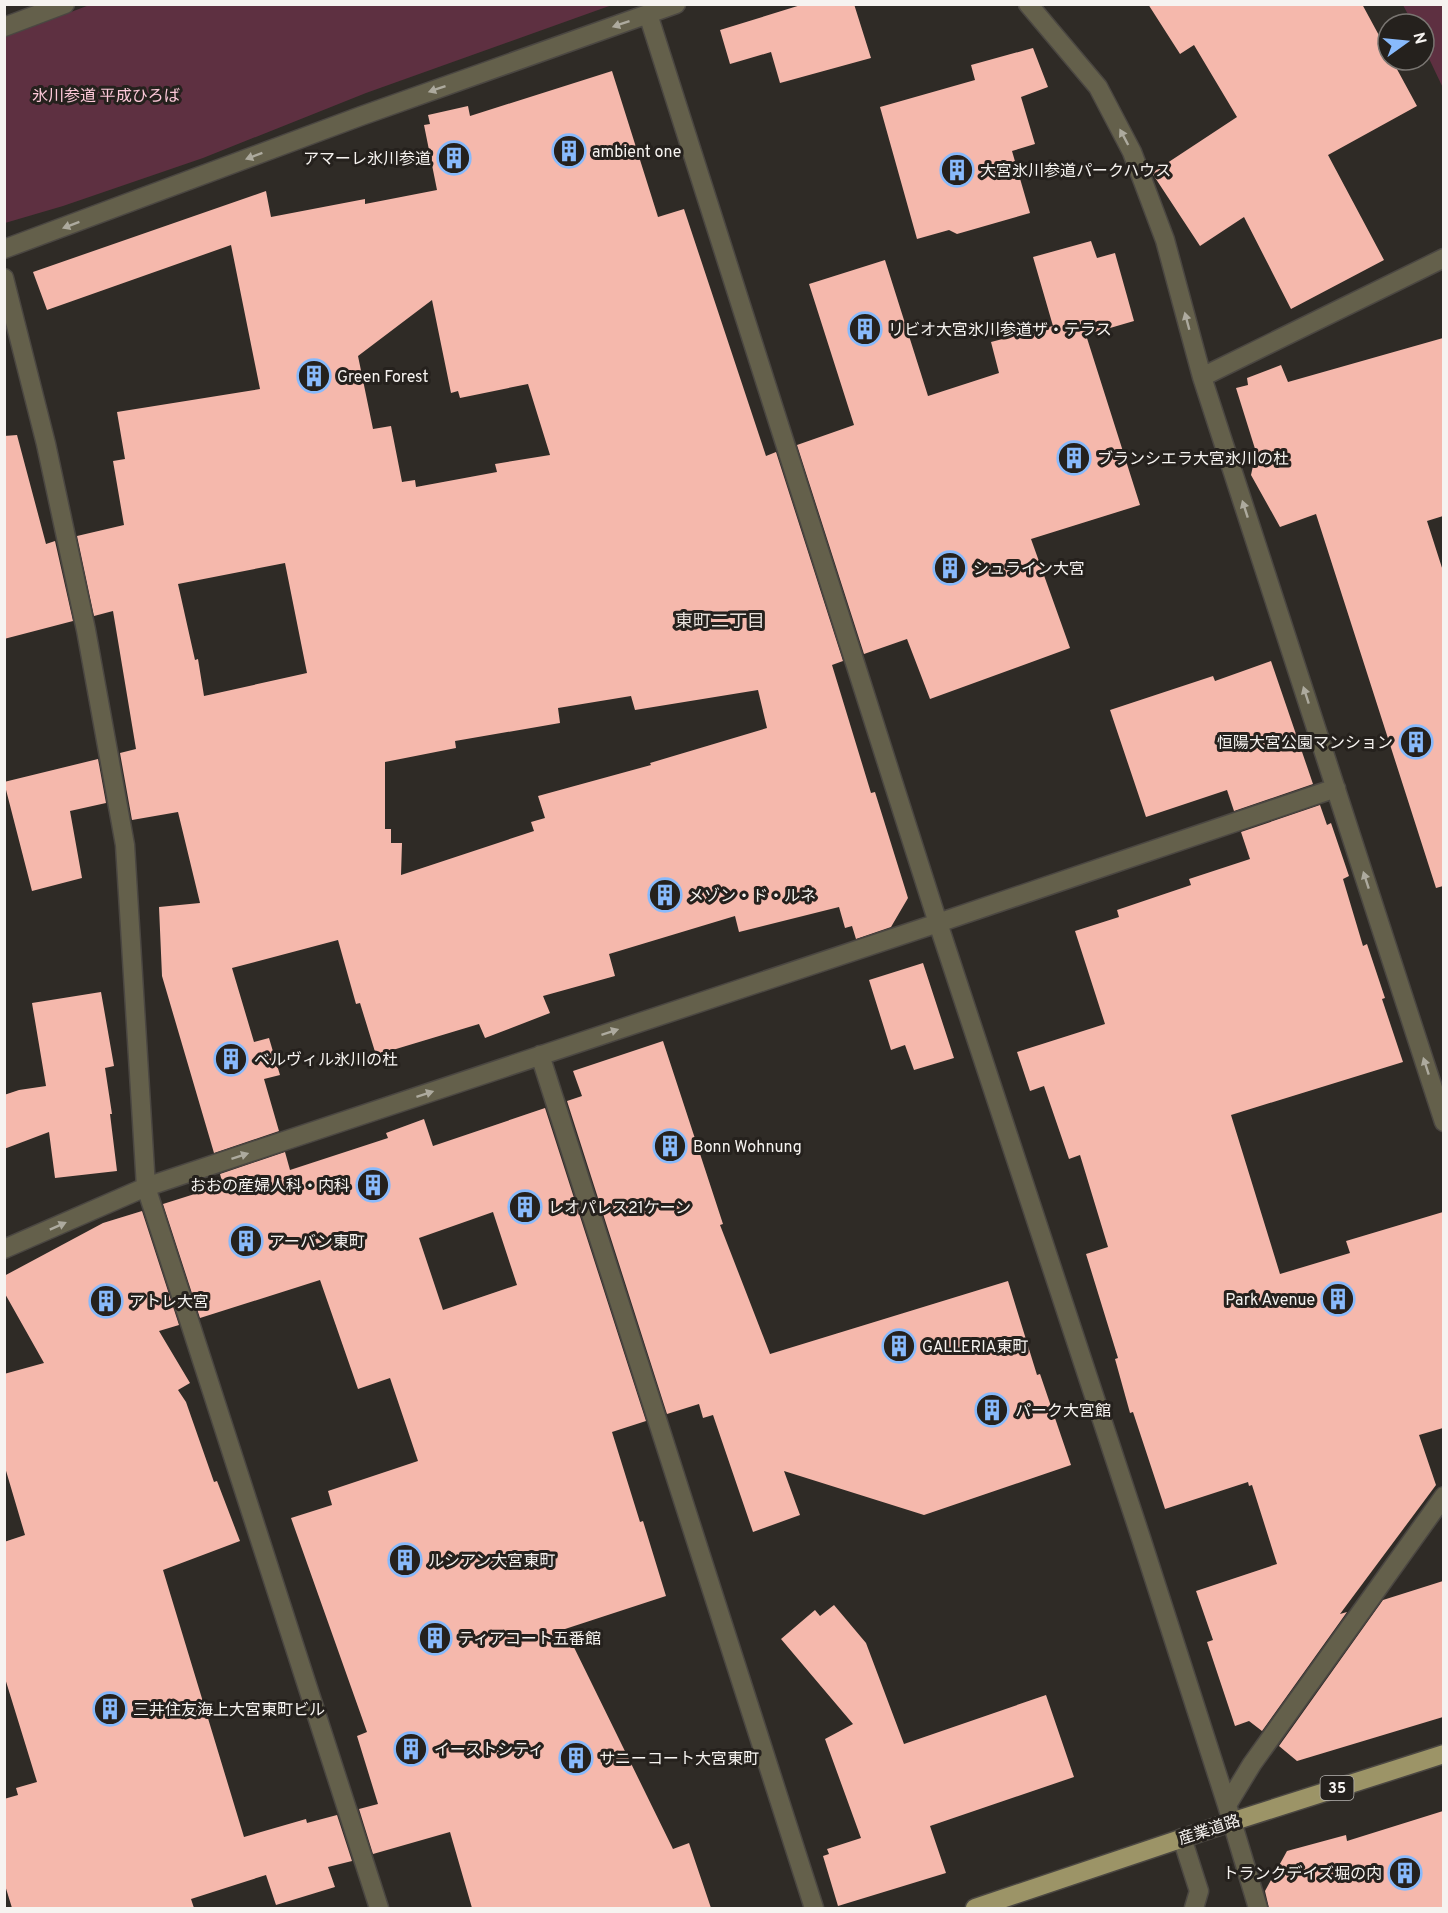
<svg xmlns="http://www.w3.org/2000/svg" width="1448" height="1913" font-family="Overpass,'Noto Sans JP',sans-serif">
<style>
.green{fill:#5e3041}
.building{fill:#f5b8ac;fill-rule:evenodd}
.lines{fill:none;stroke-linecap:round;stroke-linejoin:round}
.street-casing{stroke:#4b4742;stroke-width:21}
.primary-casing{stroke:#4b4742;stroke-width:21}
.street{stroke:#64604b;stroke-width:18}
.primary{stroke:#9c9467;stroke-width:18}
.oneway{fill:#adaa9e}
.labels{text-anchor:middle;stroke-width:6;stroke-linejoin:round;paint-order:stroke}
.shield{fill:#25211d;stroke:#b7b4b1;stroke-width:1.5}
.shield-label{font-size:15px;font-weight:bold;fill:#f6f3f0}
.park-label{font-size:16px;fill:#fcc8d8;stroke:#25211d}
.poi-label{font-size:16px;fill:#f6f3f0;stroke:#25211d;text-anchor:start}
.street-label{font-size:16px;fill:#f6f3f0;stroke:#25211d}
.neighbourhood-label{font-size:18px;fill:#e7e1dc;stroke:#25211d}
</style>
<rect width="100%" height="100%" fill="#2f2b26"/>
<path class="green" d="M 92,4 L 612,4 L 612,5 L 366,93 L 203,158 L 63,206 L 5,223 L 5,37 Z
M 1403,5 L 1443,5 L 1443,88 L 1424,48 L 1424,24 L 1413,24 Z"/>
<path class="building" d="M 804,4 L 854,4 L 871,58 L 780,83 L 771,52 L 730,64 L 720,30 Z
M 1148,4 L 1362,4 L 1388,52 L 1388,60 L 1392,60 L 1417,106 L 1328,155 L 1384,260 L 1291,309 L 1244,217 L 1200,246 L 1152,173 L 1237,117 L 1194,45 L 1180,54 Z
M 1033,48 L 1048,87 L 1021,97 L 1035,144 L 1012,151 L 1030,213 L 957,234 L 949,230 L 917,239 L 880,107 L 975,80 L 971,65 Z
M 612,71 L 658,217 L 684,209 L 766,456 L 776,452 L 843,661 L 832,665 L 871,793 L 875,792 L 908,898 L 891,927 L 856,939 L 852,926 L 845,928 L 839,907 L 739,932 L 735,916 L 609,954 L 615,976 L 543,996 L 550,1013 L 485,1038 L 479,1024 L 376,1055 L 360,1003 L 356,1004 L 338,940 L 232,968 L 254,1042 L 269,1038 L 280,1075 L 264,1079 L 279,1131 L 214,1153 L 162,976 L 159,907 L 200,903 L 178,812 L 132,820 L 120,753 L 136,749 L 113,611 L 94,616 L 77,536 L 124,525 L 113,461 L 125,459 L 117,412 L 260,389 L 231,245 L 47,310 L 33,272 L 266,191 L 271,217 L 365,199 L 365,204 L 437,190 L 424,125 L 430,124 L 428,115 L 468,106 L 470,116 ZM 432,300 L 451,393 L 458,391 L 460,398 L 528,384 L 550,455 L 495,464 L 497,472 L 416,487 L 415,480 L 402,482 L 391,426 L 373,429 L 358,356 ZM 285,563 L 307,673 L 204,696 L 198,659 L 195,660 L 178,584 ZM 758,690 L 767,728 L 650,763 L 651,765 L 538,796 L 545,818 L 531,822 L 534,831 L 401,875 L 402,843 L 391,843 L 391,829 L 385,829 L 385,762 L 456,748 L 455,741 L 560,723 L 558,708 L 631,696 L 635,710 Z
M 1091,241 L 1097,258 L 1115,253 L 1134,321 L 1086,335 L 1140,505 L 1031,539 L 1070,648 L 930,699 L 907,639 L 864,654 L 797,445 L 854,425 L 809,284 L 885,260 L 928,396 L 999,373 L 991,342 L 1053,326 L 1033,257 Z
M 1443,338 L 1443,516 L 1427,521 L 1443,571 L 1443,886 L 1436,888 L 1316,514 L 1280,527 L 1251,475 L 1256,452 L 1236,388 L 1248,385 L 1247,378 L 1281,365 L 1288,382 Z
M 17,435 L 46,544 L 55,541 L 73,621 L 4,639 L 4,436 Z
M 1271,661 L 1313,784 L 1234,811 L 1227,790 L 1146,817 L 1110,710 L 1213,676 L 1215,681 Z
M 98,759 L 106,803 L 70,811 L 82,878 L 32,891 L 4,782 Z
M 1320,805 L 1327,825 L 1331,823 L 1349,876 L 1343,879 L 1363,946 L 1367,944 L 1385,998 L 1382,999 L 1403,1062 L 1231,1115 L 1280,1274 L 1350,1253 L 1346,1241 L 1443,1212 L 1443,1428 L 1419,1435 L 1436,1485 L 1340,1614 L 1347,1612 L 1262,1731 L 1249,1721 L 1235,1726 L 1207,1642 L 1213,1640 L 1196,1591 L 1277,1564 L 1252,1485 L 1249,1486 L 1248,1482 L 1165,1509 L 1133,1412 L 1130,1413 L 1115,1359 L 1118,1358 L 1086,1254 L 1108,1247 L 1080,1155 L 1069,1159 L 1044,1086 L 1030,1091 L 1017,1052 L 1105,1024 L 1075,931 L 1119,917 L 1117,910 L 1191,885 L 1189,879 L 1250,859 L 1241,832 Z
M 923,963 L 954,1058 L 914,1070 L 905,1045 L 891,1050 L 869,980 Z
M 101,992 L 114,1066 L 105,1068 L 112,1114 L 110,1114 L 117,1171 L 55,1178 L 49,1132 L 4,1149 L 4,1095 L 19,1090 L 46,1086 L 32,1003 Z
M 663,1041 L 723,1224 L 720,1225 L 770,1354 L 1008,1281 L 1037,1375 L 1040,1374 L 1071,1465 L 924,1515 L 784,1471 L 800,1515 L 753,1532 L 713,1415 L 703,1418 L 699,1404 L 667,1414 L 567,1101 L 582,1096 L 573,1071 Z
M 545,1108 L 646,1421 L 612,1432 L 640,1522 L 643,1521 L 666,1596 L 565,1629 L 673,1849 L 689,1843 L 711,1908 L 472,1908 L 450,1832 L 373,1854 L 359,1809 L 378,1804 L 357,1736 L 367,1732 L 291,1518 L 332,1505 L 328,1491 L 418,1461 L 390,1378 L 358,1389 L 320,1280 L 200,1318 L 163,1204 L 223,1185 L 220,1174 L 285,1152 L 290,1170 L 388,1138 L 386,1133 L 424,1119 L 433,1146 ZM 493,1212 L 517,1285 L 443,1310 L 419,1238 Z
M 142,1211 L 179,1325 L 159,1331 L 190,1383 L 178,1390 L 186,1402 L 214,1482 L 217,1481 L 240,1541 L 163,1570 L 244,1837 L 306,1819 L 307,1823 L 337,1815 L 352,1861 L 328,1867 L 335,1887 L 276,1905 L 266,1875 L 191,1899 L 194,1908 L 12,1908 L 4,1882 L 4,1799 L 18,1795 L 16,1788 L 37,1782 L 4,1675 L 4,1542 L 25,1535 L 4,1464 L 4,1374 L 44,1363 L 4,1292 L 4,1276 L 103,1223 Z
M 1443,1581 L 1443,1717 L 1297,1761 L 1279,1746 L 1383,1600 Z
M 834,1605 L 866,1643 L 904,1744 L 1046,1695 L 1074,1777 L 930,1826 L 946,1873 L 838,1906 L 823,1856 L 829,1854 L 827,1849 L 861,1838 L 825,1739 L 853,1724 L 781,1639 L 815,1610 L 820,1616 Z
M 1443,1811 L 1443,1908 L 1269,1908 L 1265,1891 L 1287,1851 L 1346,1835 L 1347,1841 Z"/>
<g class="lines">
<g class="street-casing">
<path id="street" d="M 1028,4 L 1098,87 L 1132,152 L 1165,240 L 1202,377 L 1444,1122
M 648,14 L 938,923 L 1141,1538 L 1227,1805 L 1258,1908
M 4,27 L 65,4
M 4,249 L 361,116 L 676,4
M 4,278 L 46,444 L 86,630 L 125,845 L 146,1187 L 379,1908
M 1202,377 L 1444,258
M 540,1055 L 814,1908
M 4,1249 L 146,1187 L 938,923 L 1336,788
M 1227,1805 L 1252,1764 L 1444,1496
M 1182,1838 L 1199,1891 L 1194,1908"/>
</g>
<g class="primary-casing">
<path id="primary" d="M 975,1908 L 1231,1822 L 1444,1754"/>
</g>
<use href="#street" class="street"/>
<use href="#primary" class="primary"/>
</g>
<defs><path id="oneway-solid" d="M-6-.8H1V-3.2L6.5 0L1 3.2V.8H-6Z" transform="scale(1.5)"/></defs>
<g class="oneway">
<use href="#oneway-solid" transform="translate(621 24) rotate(161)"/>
<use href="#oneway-solid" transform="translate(437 89) rotate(161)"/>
<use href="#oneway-solid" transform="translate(1124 137) rotate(-118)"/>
<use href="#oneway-solid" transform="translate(254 156) rotate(159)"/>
<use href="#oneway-solid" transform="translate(71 225) rotate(159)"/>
<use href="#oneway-solid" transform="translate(1187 321) rotate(-105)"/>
<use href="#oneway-solid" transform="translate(1245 509) rotate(-108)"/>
<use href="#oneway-solid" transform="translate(1306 695) rotate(-108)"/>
<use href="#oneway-solid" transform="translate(1366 880) rotate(-108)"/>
<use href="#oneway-solid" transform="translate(610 1032) rotate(-18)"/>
<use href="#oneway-solid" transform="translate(1426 1066) rotate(-108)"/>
<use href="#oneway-solid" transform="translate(425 1094) rotate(-18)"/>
<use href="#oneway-solid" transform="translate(240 1156) rotate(-18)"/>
<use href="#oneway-solid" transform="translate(58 1226) rotate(-24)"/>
</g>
<defs>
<g id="building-ring" transform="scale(1.725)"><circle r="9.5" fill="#25211d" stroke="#88bafc" stroke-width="1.5"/><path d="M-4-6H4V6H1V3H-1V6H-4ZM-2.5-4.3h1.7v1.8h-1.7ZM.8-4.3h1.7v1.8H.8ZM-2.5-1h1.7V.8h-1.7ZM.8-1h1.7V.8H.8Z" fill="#88bafc"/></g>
</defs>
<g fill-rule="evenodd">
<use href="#building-ring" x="569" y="151"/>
<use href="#building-ring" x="454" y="158"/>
<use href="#building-ring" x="957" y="170"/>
<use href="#building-ring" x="865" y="329"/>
<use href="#building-ring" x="314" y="376"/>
<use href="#building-ring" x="1074" y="458"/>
<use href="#building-ring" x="950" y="568"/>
<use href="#building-ring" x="1416" y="742"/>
<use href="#building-ring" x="665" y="895"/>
<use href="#building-ring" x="231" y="1059"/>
<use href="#building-ring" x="670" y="1146"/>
<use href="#building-ring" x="373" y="1185"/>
<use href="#building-ring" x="525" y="1207"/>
<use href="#building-ring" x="246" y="1241"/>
<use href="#building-ring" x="1338" y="1299"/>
<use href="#building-ring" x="106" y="1301"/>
<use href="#building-ring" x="899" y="1346"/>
<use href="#building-ring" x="992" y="1410"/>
<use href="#building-ring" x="405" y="1560"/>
<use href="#building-ring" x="435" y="1638"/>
<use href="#building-ring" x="110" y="1709"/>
<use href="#building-ring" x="411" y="1749"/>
<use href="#building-ring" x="576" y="1758"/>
<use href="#building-ring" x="1405" y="1873"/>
</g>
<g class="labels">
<rect class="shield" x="1320.5" y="1776" width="33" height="24" rx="4.5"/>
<g class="shield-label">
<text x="1337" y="1793">35</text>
</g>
<g class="park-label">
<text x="106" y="101">氷川参道 平成ひろば</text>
</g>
<g class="poi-label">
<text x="592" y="157">ambient one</text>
<text x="431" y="164" text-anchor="end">アマーレ氷川参道</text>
<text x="980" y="176">大宮氷川参道パークハウス</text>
<text x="888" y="335">リビオ大宮氷川参道ザ・テラス</text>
<text x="337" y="382">Green Forest</text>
<text x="1097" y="464">ブランシエラ大宮氷川の杜</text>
<text x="973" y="574">シュライン大宮</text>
<text x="1393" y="748" text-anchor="end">恒陽大宮公園マンション</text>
<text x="688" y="901">メゾン・ド・ルネ</text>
<text x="254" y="1065">ベルヴィル氷川の杜</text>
<text x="693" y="1152">Bonn Wohnung</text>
<text x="350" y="1191" text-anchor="end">おおの産婦人科・内科</text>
<text x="548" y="1213">レオパレス21ケーン</text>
<text x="269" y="1247">アーバン東町</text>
<text x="1315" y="1305" text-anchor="end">Park Avenue</text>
<text x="129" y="1307">アトレ大宮</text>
<text x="922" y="1352">GALLERIA東町</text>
<text x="1015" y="1416">パーク大宮館</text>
<text x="428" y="1566">ルシアン大宮東町</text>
<text x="458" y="1644">ティアコート五番館</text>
<text x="133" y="1715">三井住友海上大宮東町ビル</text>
<text x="434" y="1755">イーストシティ</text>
<text x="599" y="1764">サニーコート大宮東町</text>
<text x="1382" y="1879" text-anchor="end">トランクデイズ堀の内</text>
</g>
<g class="street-label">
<text transform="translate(1209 1829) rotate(-18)" y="6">産業道路</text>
</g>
<g class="neighbourhood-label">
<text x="720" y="627">東町二丁目</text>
</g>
</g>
<rect width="1448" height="1913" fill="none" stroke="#f6f3f0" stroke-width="12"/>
<g transform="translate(1406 42) rotate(75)"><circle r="28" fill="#25211d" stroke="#797571" stroke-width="1.5"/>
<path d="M0-4.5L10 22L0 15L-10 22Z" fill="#88bafc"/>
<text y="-9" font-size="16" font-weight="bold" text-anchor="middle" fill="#f6f3f0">N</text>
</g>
</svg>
